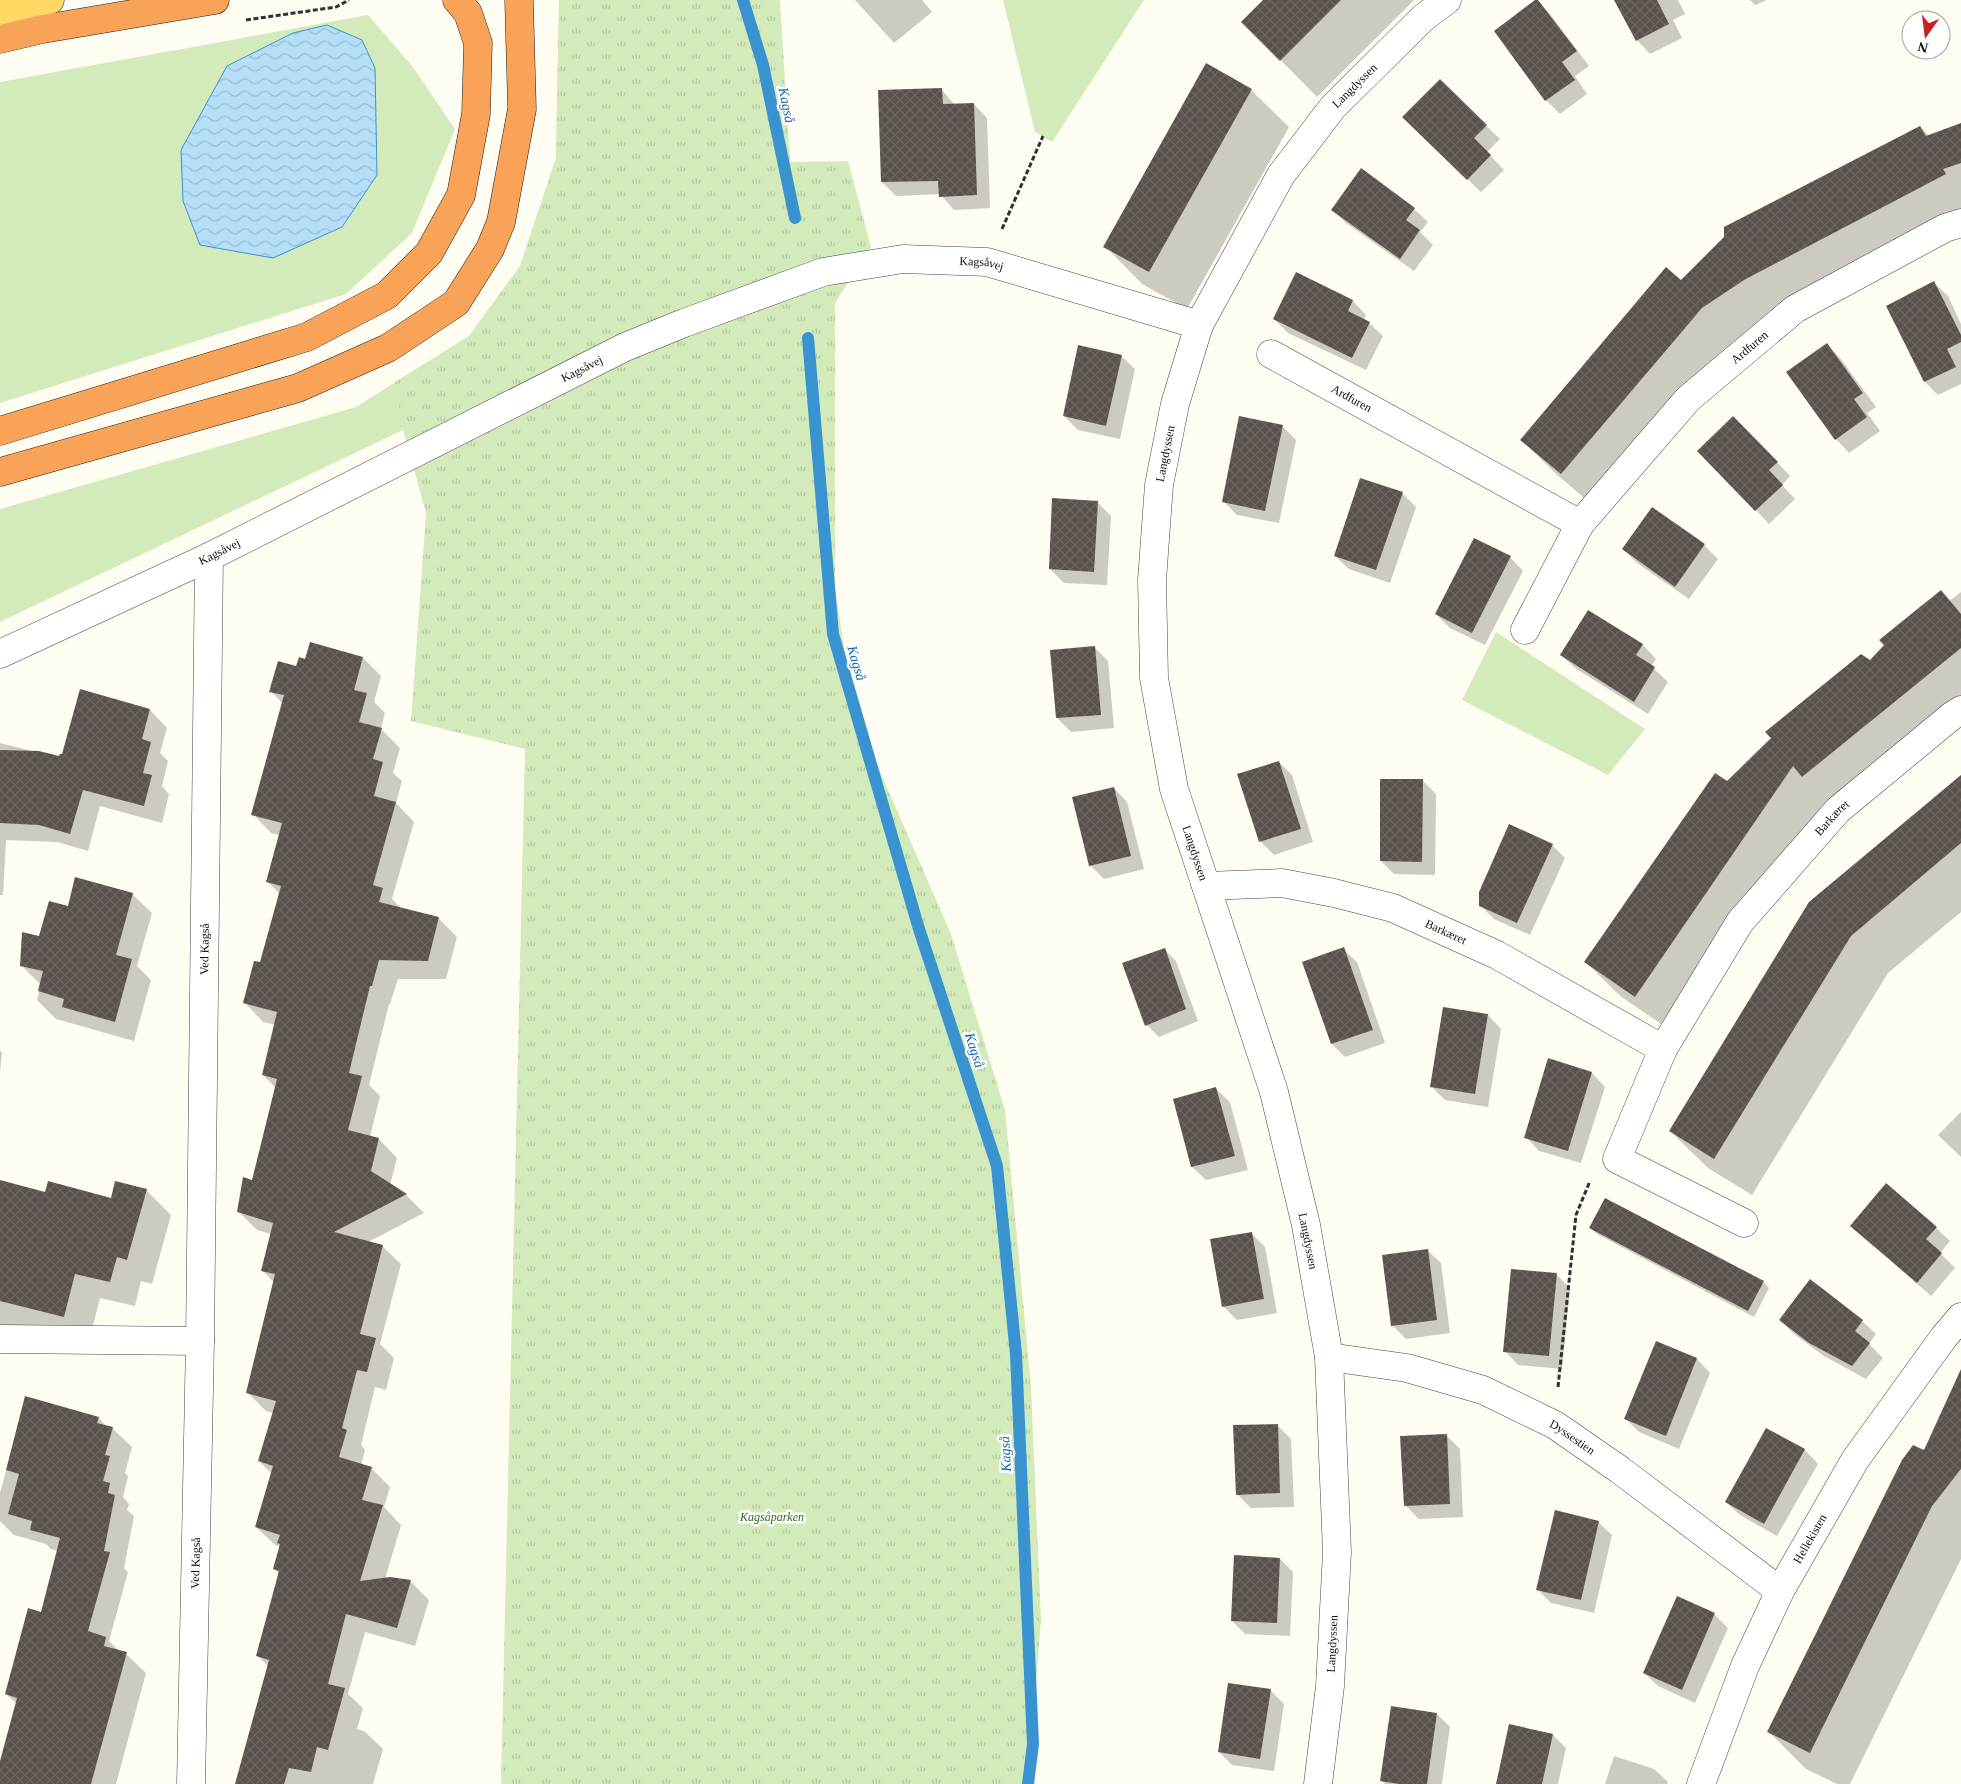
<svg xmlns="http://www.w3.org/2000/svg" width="1961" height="1784" font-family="'Times New Roman',serif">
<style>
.grass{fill:#d3ebba}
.park{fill:url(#park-tufts)}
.water{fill:url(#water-waves);stroke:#3a93d1}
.shadow{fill:#0003}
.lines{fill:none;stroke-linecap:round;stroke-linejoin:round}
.stream{stroke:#3a93d1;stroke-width:12}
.building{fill:url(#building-cross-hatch)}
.street-casing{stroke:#424242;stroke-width:29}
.primary-casing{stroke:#202020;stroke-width:29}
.highway-casing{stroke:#202020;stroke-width:29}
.path{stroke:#313131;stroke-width:3;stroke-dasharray:5 2.5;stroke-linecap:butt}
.street{stroke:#fff;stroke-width:28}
.primary{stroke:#fcd965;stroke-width:28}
.highway{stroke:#f8a357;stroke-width:28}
.labels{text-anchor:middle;stroke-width:5;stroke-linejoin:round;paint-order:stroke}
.street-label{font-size:12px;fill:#0f0f0f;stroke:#fff}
.park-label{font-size:12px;font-style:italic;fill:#2c6a1d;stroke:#fff}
.water-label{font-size:14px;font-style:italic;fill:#1464a6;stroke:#fff}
</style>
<defs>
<pattern id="park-tufts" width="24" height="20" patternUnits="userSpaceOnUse" patternTransform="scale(1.25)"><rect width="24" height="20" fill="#d3ebba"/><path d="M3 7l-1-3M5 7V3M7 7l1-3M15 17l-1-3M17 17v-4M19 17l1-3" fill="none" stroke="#b4c89f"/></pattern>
<pattern id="water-waves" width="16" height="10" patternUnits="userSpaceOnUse" patternTransform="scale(1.25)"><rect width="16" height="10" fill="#b5def8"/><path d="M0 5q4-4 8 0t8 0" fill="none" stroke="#9abdd3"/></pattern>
<pattern id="building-cross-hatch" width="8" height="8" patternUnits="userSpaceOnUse" patternTransform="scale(1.25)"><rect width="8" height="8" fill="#59514b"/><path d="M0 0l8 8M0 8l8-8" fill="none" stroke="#6c6561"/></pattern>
</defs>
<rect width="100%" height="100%" fill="#fffdf2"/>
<path class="grass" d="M 559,0 L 599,329 L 466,400 L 0,622 L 0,509 L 356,407 L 469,336 L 520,266 L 556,158 Z
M 1003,0 L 1144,0 L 1052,142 L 1035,132 Z
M 368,15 L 413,67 L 455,129 L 412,233 L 346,294 L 0,403 L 0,82 Z
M 1496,632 L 1645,729 L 1608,775 L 1462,700 Z"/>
<path class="park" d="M 559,0 L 780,0 L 790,162 L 848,161 L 871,247 L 835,303 L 835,588 L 854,712 L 951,934 L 1005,1110 L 1031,1387 L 1041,1620 L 1028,1784 L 501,1784 L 525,749 L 411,721 L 426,513 L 403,430 L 395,382 L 469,336 L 520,266 L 556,158 Z"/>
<path class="water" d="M 327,25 L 362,40 L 375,68 L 377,175 L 342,227 L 273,258 L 200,245 L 183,201 L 181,150 L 227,66 L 293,33 Z"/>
<path class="shadow" d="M 855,0 L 922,0 L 932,12 L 894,43 Z
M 1265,0 L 1414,0 L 1317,97 L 1243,22 Z
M 1537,0 L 1550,14 L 1589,66 L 1575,76 L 1587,94 L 1560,114 L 1546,100 L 1495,31 Z
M 1616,0 L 1678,0 L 1685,14 L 1673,20 L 1682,38 L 1650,54 L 1637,40 Z
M 1750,0 L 1767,0 L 1755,5 Z
M 1440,81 L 1500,139 L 1487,152 L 1504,170 L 1481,192 L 1417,131 Z
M 942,90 L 955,105 L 974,104 L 987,118 L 990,208 L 954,210 L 940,194 L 896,196 L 882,182 Z
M 1251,90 L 1289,127 L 1187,309 L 1142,284 L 1105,246 Z
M 1920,127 L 1929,136 L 1961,139 L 1961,217 L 1777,313 L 1735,341 L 1595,507 L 1555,473 L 1522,440 L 1681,281 Z
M 1414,209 L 1428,222 L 1420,232 L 1433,245 L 1414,271 L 1346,223 L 1333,210 Z
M 1296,274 L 1353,301 L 1366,315 L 1364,320 L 1369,323 L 1383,336 L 1366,370 L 1288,333 L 1274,319 Z
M 1934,283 L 1948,296 L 1961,324 L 1961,384 L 1938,395 L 1925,382 Z
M 1827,345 L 1840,358 L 1876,407 L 1867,413 L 1880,431 L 1849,453 L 1836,439 Z
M 1121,356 L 1135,369 L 1120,439 L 1078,430 L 1064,416 Z
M 1282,426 L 1296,440 L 1279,523 L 1237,515 L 1223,501 Z
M 1747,431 L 1790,476 L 1782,485 L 1795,499 L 1769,524 L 1756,510 Z
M 1402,493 L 1416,507 L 1390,583 L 1349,569 L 1335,556 Z
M 1097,502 L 1111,516 L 1107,585 L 1064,583 L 1050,569 Z
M 1652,509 L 1704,545 L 1718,559 L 1689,599 L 1637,563 L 1623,549 Z
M 1510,557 L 1523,571 L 1485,645 L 1450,628 L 1436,614 Z
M 1961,592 L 1961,709 L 1837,810 L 1827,800 L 1670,1030 L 1620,996 L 1586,962 L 1870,662 Z
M 1589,611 L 1643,645 L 1656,659 L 1651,666 L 1668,682 L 1648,714 L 1575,668 L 1561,655 Z
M 1094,647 L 1108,661 L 1114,728 L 1071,732 L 1057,718 L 1051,652 Z
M 363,658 L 381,676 L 374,702 L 385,713 L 381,729 L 400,748 L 393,773 L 402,781 L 396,803 L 414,822 L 392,899 L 401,908 L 438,918 L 457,937 L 446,979 L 398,979 L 390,1004 L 389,1004 L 369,1085 L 380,1096 L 370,1137 L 379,1139 L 397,1158 L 390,1185 L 406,1195 L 424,1213 L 368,1242 L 382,1246 L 401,1264 L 380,1344 L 394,1358 L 386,1390 L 375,1387 L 361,1445 L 365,1450 L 361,1465 L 371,1468 L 390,1487 L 384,1507 L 401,1525 L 385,1579 L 410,1581 L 429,1600 L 415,1646 L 365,1632 L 348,1694 L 363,1708 L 357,1729 L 364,1731 L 383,1749 L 373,1784 L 240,1784 L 268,1666 L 258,1656 L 279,1574 L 274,1568 L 281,1547 L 275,1545 L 256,1527 L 272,1474 L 259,1461 L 273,1413 L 266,1411 L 247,1392 L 274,1282 L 262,1270 L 271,1234 L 257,1230 L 238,1211 L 253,1181 L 276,1088 L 263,1075 L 276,1025 L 263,1022 L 245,1003 L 261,964 L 280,894 L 267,881 L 280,835 L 271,833 L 253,814 L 283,704 L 271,691 L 306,660 Z
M 150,710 L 167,728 L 160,753 L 168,761 L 162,786 L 169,794 L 162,823 L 100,806 L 88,851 L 57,842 L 6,840 L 3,895 L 0,895 L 0,743 L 60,758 Z
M 1279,762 L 1292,775 L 1313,842 L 1274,855 L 1260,841 Z
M 1961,776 L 1961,912 L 1888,973 L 1752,1195 L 1708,1168 L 1670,1131 Z
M 1423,781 L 1436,794 L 1435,875 L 1394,874 L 1381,861 Z
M 1114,788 L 1127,802 L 1144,869 L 1104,879 L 1090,865 Z
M 1552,845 L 1565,858 L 1530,935 L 1494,919 L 1480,905 Z
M 132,894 L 152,913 L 137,966 L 151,980 L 134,1041 L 56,1019 L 37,1000 L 41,985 L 21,965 L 40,938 L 69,907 Z
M 1164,949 L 1176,961 L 1198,1021 L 1159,1037 L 1147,1025 Z
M 1343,949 L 1357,962 L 1385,1043 L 1345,1057 L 1332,1044 Z
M 1488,1015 L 1501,1029 L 1488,1107 L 1445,1100 L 1432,1087 Z
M 0,1051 L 2,1052 L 0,1072 Z
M 1549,1060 L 1592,1073 L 1605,1087 L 1581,1163 L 1539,1151 L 1526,1137 Z
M 1216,1089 L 1230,1102 L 1248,1170 L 1206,1180 L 1192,1167 L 1174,1100 Z
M 1961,1112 L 1961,1157 L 1938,1135 Z
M 0,1182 L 46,1194 L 111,1200 L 146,1190 L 171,1215 L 152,1284 L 141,1281 L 135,1306 L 100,1298 L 89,1341 L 0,1333 Z
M 1851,1226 L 1936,1228 L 1950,1241 L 1940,1253 L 1955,1268 L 1931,1296 Z
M 1591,1228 L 1763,1282 L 1769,1288 L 1754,1317 L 1597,1234 Z
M 1251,1233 L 1265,1247 L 1277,1313 L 1237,1320 L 1223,1306 Z
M 1427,1250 L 1441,1263 L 1450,1333 L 1406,1339 L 1392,1325 Z
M 1556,1274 L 1570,1288 L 1562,1369 L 1518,1365 L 1505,1351 Z
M 1810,1281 L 1862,1321 L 1876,1334 L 1869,1344 L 1883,1358 L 1866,1379 L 1824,1356 L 1794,1334 L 1780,1320 Z
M 1657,1343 L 1697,1359 L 1710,1373 L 1679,1449 L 1639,1432 L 1626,1419 Z
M 1961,1395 L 1961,1559 L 1850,1784 L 1837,1784 L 1806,1769 L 1769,1732 L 1924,1451 Z
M 26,1398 L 99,1418 L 107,1427 L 112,1428 L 132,1447 L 125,1473 L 128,1476 L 123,1497 L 129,1504 L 127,1510 L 134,1516 L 124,1568 L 128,1572 L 109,1641 L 120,1652 L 126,1654 L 146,1673 L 116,1784 L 0,1784 L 0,1765 L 17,1704 L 6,1694 L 41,1613 L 58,1551 L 51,1549 L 46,1544 L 14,1535 L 0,1521 L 0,1493 Z
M 1277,1425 L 1291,1439 L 1294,1507 L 1251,1508 L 1238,1495 Z
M 1767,1430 L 1805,1450 L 1818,1464 L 1777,1536 L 1740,1515 L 1726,1502 Z
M 1446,1435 L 1460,1449 L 1463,1517 L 1419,1519 L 1405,1505 Z
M 1598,1522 L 1612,1535 L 1594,1613 L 1551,1603 L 1538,1590 Z
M 1280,1559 L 1293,1572 L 1290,1636 L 1245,1634 L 1232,1621 Z
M 1714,1614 L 1728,1628 L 1695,1703 L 1658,1686 L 1644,1673 Z
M 1270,1690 L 1284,1704 L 1274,1771 L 1232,1765 L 1219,1752 Z
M 1437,1714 L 1450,1727 L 1442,1784 L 1385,1784 L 1382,1781 Z
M 1553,1735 L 1566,1748 L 1558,1784 L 1497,1784 Z
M 1614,1756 L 1654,1769 L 1668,1782 L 1667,1784 L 1605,1784 Z"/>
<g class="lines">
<path class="stream" d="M 743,0 L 763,65 L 795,218
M 808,338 L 833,634 L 919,929 L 997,1166 L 1016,1354 L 1033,1744 L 1028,1784"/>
</g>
<path class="building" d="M 1263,0 L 1341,0 L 1280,61 L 1241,22 Z
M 1535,0 L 1538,0 L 1577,51 L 1562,62 L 1575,80 L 1545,101 L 1494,31 Z
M 1614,0 L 1657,0 L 1669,24 L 1636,41 Z
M 1206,63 L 1252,89 L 1149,272 L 1103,247 Z
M 1440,79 L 1487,125 L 1474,138 L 1491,155 L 1467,180 L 1402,117 Z
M 942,88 L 943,104 L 974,103 L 977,195 L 939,197 L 938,181 L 881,182 L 878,90 Z
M 1961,123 L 1961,163 L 1943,169 L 1946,174 L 1744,280 L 1702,308 L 1561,474 L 1520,440 L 1666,267 L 1681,280 L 1724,237 L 1724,227 L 1920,126 L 1926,136 Z
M 1361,168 L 1415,208 L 1406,220 L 1420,230 L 1400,259 L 1331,210 Z
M 1296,272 L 1353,300 L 1348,311 L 1370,322 L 1352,358 L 1273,319 Z
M 1934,281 L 1961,335 L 1961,342 L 1947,349 L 1956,367 L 1924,382 L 1886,306 Z
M 1827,343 L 1863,393 L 1854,399 L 1867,417 L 1835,440 L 1786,372 Z
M 1078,345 L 1122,355 L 1106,426 L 1063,416 Z
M 1239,416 L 1283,425 L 1265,511 L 1222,502 Z
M 1733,416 L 1778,462 L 1769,470 L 1783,485 L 1755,511 L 1697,451 Z
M 1360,478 L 1403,492 L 1376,570 L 1334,556 Z
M 1052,498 L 1098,501 L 1094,572 L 1049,569 Z
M 1652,507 L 1705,544 L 1675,587 L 1622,549 Z
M 1474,538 L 1511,556 L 1472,633 L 1435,614 Z
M 1941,590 L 1961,614 L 1961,648 L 1802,777 L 1793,766 L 1635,997 L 1584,962 L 1715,773 L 1727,781 L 1771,738 L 1765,732 L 1861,654 L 1870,660 L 1884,645 L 1879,640 Z
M 1588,610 L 1643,644 L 1636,655 L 1655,667 L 1634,702 L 1560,655 Z
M 310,642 L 363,657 L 354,690 L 367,693 L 359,722 L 382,728 L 373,759 L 383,762 L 374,796 L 396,802 L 373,885 L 383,888 L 379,902 L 439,917 L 428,961 L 379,960 L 372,986 L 370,986 L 349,1073 L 362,1076 L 348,1130 L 379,1138 L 371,1171 L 407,1194 L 334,1232 L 383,1245 L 360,1334 L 376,1338 L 367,1372 L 357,1370 L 342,1428 L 347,1430 L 339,1457 L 372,1467 L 362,1500 L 383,1505 L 360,1581 L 390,1577 L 411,1580 L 397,1628 L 346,1614 L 328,1684 L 345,1688 L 328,1750 L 317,1747 L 311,1772 L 289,1768 L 284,1784 L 235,1784 L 269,1660 L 256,1656 L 279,1571 L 273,1569 L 280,1544 L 277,1543 L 280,1535 L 255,1527 L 273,1466 L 258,1461 L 276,1401 L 246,1393 L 275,1274 L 261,1271 L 273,1223 L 237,1212 L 243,1177 L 252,1180 L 277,1079 L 262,1075 L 277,1012 L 243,1003 L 254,961 L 260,962 L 281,886 L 266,882 L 282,823 L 251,815 L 284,695 L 269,692 L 278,661 L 296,666 L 299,657 L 305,659 Z
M 1095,646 L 1101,715 L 1056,718 L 1050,650 Z
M 80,689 L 150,709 L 142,739 L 151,742 L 143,773 L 152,775 L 144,806 L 83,790 L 70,834 L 39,825 L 0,823 L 0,750 L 39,751 L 59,756 L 60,754 L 62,754 Z
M 1279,761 L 1301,829 L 1259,842 L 1237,774 Z
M 1961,775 L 1961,843 L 1851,936 L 1714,1159 L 1669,1131 L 1809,902 Z
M 1380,779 L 1423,779 L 1422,862 L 1380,861 Z
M 1114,787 L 1131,856 L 1089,866 L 1072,797 Z
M 1509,824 L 1553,844 L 1517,923 L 1479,906 L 1479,892 Z
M 75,877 L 133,893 L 116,955 L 132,959 L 115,1022 L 62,1007 L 64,999 L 38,991 L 43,971 L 20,966 L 22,932 L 39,936 L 49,901 L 68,906 Z
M 1344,947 L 1373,1030 L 1331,1044 L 1302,962 Z
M 1165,948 L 1186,1009 L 1145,1026 L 1122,963 Z
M 1443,1007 L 1488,1014 L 1475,1094 L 1430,1087 Z
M 1548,1058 L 1592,1072 L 1568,1151 L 1524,1138 Z
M 1216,1087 L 1235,1156 L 1191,1167 L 1173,1099 Z
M 0,1180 L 45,1192 L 48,1181 L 111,1198 L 115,1181 L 147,1189 L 127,1260 L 117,1257 L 110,1282 L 75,1274 L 64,1317 L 0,1301 Z
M 1886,1183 L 1937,1227 L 1926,1239 L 1942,1253 L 1917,1283 L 1850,1226 Z
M 1605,1198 L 1764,1281 L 1748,1311 L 1589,1228 Z
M 1252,1232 L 1264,1299 L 1222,1307 L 1210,1239 Z
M 1428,1249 L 1437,1320 L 1391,1326 L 1382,1255 Z
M 1511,1269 L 1557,1273 L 1549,1356 L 1503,1352 Z
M 1810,1279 L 1863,1320 L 1855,1331 L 1870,1343 L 1852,1366 L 1809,1343 L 1779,1320 Z
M 1656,1341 L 1697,1358 L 1666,1436 L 1624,1419 Z
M 1961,1369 L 1961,1469 L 1932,1506 L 1810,1753 L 1767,1732 L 1902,1460 L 1913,1445 L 1924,1450 Z
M 25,1396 L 99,1417 L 97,1423 L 113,1427 L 105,1455 L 110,1456 L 103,1481 L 110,1483 L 108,1493 L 115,1495 L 104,1551 L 110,1552 L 88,1631 L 106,1637 L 104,1646 L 127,1652 L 91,1784 L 0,1784 L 0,1761 L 17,1698 L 5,1694 L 28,1608 L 41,1612 L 60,1538 L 30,1530 L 32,1521 L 8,1514 L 19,1474 L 6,1470 Z
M 1278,1424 L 1280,1493 L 1236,1495 L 1233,1425 Z
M 1766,1428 L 1805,1449 L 1764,1524 L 1725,1502 Z
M 1447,1434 L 1450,1504 L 1404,1506 L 1400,1436 Z
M 1555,1510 L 1599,1521 L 1581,1600 L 1536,1590 Z
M 1234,1555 L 1280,1558 L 1277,1623 L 1231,1621 Z
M 1677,1596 L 1715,1613 L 1682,1690 L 1643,1673 Z
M 1228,1683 L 1271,1689 L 1260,1759 L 1218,1752 Z
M 1391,1706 L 1437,1713 L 1427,1784 L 1399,1784 L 1380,1781 Z
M 1509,1724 L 1553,1734 L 1542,1784 L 1496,1784 Z"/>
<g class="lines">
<g class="street-casing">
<g id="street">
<path id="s1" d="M 1271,354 L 1580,524"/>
<path id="s2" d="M 1525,630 L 1580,524 L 1688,399 L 1795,309 L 1945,228 L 1961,223"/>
<path id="s3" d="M 0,654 L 209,557 L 625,347 L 684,323 L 823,272 L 903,259 L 987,262 L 1199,325"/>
<path id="s4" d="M 1206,886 L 1282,883 L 1334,893 L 1393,908 L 1497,955 L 1663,1049"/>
<path id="s5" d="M 1744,1223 L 1617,1159 L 1663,1049 L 1740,922 L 1838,810 L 1953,715 L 1961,710"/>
<path d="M 0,1339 L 200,1341"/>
<path id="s6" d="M 1329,1357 L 1407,1368 L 1483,1390 L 1555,1425 L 1620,1470 L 1780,1591"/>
<path id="s7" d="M 191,1784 L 200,1341 L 209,557"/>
<path id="s8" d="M 1318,1784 L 1330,1686 L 1337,1552 L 1329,1357 L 1306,1225 L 1274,1092 L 1174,789 L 1154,678 L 1152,580 L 1159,485 L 1175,404 L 1199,325 L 1281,175 L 1333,107 L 1423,18 L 1447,0"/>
<path id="s9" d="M 1701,1784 L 1745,1666 L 1780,1591 L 1855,1460 L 1944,1337 L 1961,1317"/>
</g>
</g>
<g class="primary-casing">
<path id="primary" d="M 0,11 L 50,0"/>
</g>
<g class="highway-casing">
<path id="highway" d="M 0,39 L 43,29 L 215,0
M 0,431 L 307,337 L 387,295 L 429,253 L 461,195 L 476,114 L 478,43 L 468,13 L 457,0
M 0,472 L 298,388 L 388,348 L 456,303 L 490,249 L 501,222 L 522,109 L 519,0"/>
</g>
<path class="path" d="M 246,20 L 336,7 L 349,0
M 1002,229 L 1043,136
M 1558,1387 L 1576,1215 L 1590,1181"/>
<use href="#street" class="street"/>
<use href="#primary" class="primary"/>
<use href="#highway" class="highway"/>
</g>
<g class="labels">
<g class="street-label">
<text dy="4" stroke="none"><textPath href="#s8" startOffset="1776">Langdyssen</textPath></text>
<text dy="4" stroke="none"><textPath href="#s3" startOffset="1068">Kagsåvej</textPath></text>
<text dy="4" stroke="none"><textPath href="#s2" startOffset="365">Ardfuren</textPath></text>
<text dy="4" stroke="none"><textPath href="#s3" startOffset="648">Kagsåvej</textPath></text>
<text dy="4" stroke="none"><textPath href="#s1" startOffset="92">Ardfuren</textPath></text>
<text dy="4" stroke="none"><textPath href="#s8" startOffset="1356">Langdyssen</textPath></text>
<text dy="4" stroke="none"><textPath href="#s3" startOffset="242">Kagsåvej</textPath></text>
<text dy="4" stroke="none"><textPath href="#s5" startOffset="549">Barkæret</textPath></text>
<text transform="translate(1195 853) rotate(72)" y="4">Langdyssen</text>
<text dy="4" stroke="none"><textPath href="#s4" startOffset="248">Barkæret</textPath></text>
<text dy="4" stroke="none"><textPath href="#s7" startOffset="835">Ved Kagså</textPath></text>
<text transform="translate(1308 1241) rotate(79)" y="4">Langdyssen</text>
<text dy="4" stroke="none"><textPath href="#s6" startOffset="259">Dyssestien</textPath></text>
<text dy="4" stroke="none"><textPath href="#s9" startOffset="269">Hellekisten</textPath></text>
<text dy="4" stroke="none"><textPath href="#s7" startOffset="221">Ved Kagså</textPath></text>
<text dy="4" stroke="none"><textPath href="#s8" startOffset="141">Langdyssen</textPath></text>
</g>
<g class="park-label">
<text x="772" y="1521">Kagsåparken</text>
</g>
<g class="water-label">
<text transform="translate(787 105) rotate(78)" y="5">Kagså</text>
<text transform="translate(857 663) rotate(74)" y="5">Kagså</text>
<text transform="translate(975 1050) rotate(72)" y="5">Kagså</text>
<text transform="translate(1005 1454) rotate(-93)" y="5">Kagså</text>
</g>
</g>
<g transform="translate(1926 35) rotate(194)"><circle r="24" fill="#ffffff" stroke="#9f9f9f"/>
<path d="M0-4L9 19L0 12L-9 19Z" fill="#c52228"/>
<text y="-8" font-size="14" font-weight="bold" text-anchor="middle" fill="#0f0f0f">N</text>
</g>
</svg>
